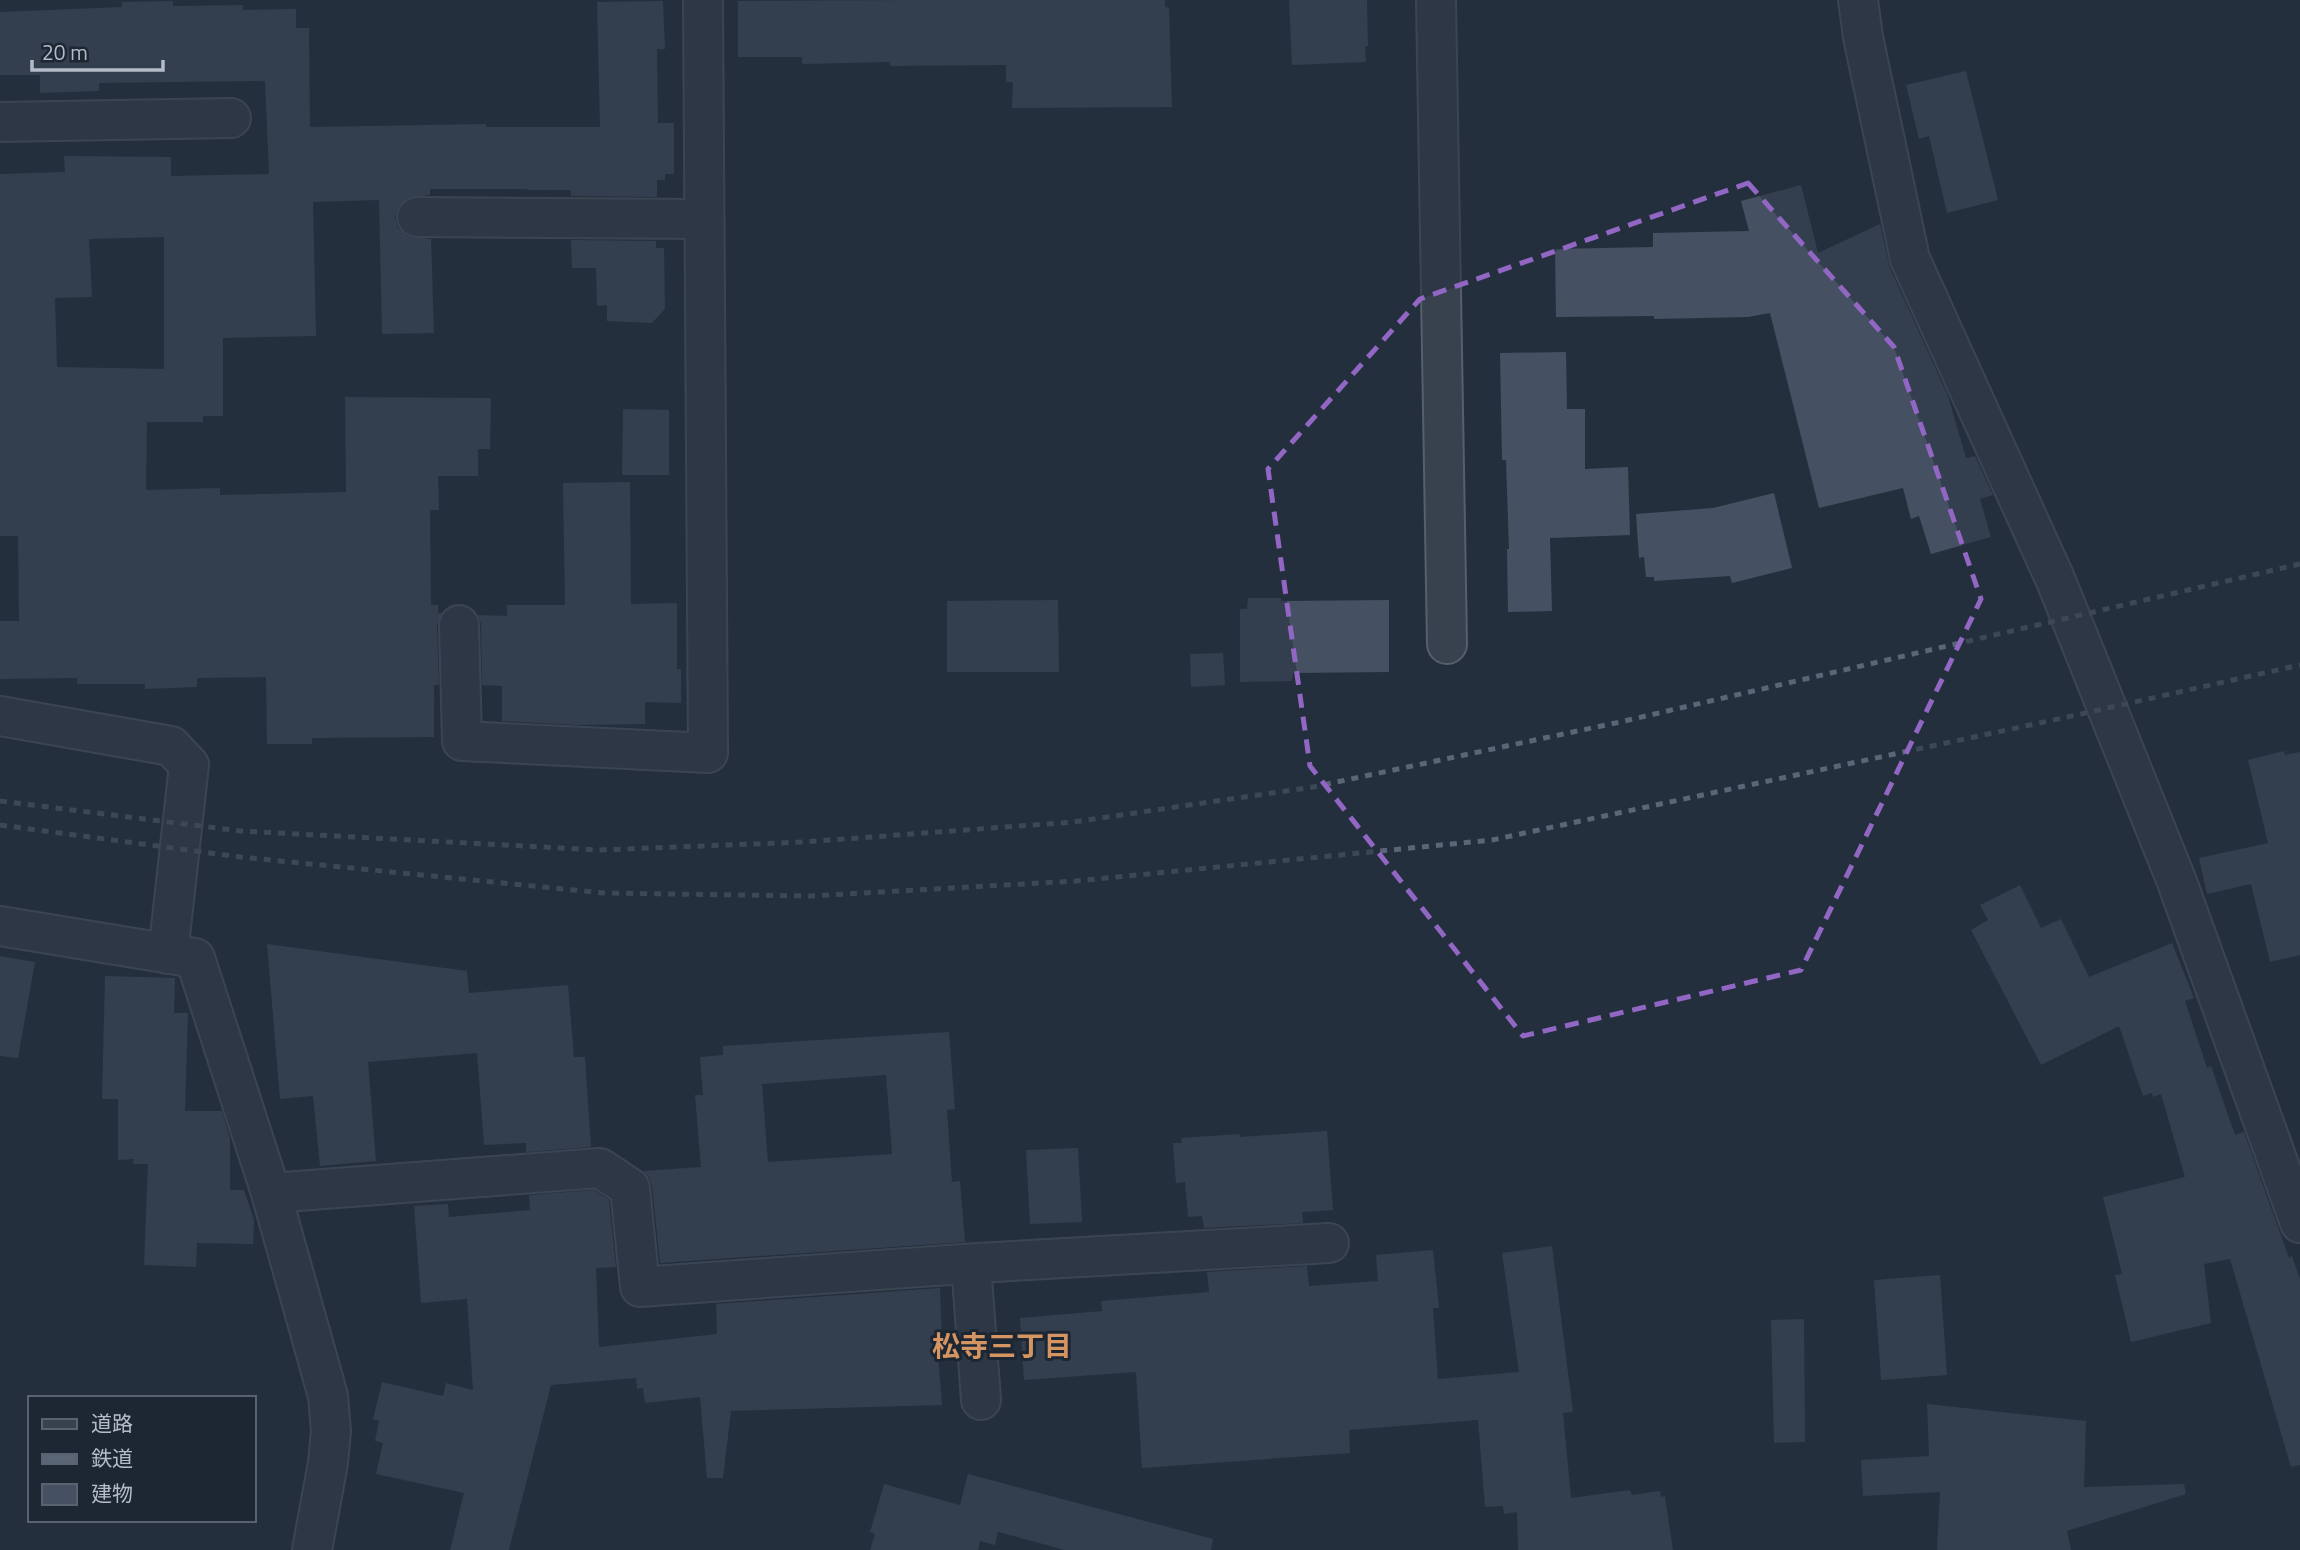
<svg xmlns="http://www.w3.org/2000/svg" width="2300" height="1550" font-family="'Titillium Web','Noto Sans JP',sans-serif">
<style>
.building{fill:#455162;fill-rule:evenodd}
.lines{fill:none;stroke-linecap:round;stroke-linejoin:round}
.minor-casing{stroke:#565f6c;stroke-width:42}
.minor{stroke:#38414e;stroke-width:38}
.rail{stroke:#5a6575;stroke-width:5;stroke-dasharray:7 7;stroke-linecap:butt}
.marked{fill:none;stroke:#9266c3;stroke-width:5;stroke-dasharray:14 9;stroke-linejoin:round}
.labels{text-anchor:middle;stroke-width:6;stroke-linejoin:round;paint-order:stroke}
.neighbourhood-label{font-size:28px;font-weight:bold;fill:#d59563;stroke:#1d2633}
</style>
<rect width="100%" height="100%" fill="#242f3e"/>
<path class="building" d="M 922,0 L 1165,0 L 1165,7 L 1169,8 L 1172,107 L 1012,108 L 1013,82 L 1006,82 L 1006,65 L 890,66 L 890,62 L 802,64 L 802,57 L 738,57 L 738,1 Z
M 1289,0 L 1367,0 L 1368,46 L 1365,46 L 1366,62 L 1292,65 Z
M 173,1 L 173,6 L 243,5 L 243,10 L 296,9 L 296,28 L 309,28 L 310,127 L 486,124 L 486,127 L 600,127 L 597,2 L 663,1 L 665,49 L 657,49 L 658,123 L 674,123 L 674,174 L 665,174 L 665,180 L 657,180 L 657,197 L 571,196 L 571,190 L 527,190 L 527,189 L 430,189 L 430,195 L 407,198 L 398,207 L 395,218 L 398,228 L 407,236 L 431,239 L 434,333 L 382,334 L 379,200 L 313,202 L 316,336 L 223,338 L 223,416 L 203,416 L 203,422 L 147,422 L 146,490 L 220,488 L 220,495 L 346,492 L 345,397 L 491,398 L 490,449 L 478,449 L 478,476 L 438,476 L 439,510 L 430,510 L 431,605 L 438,605 L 438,613 L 441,613 L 437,626 L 439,685 L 434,685 L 434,737 L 312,738 L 312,744 L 267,744 L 266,677 L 197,678 L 197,687 L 145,689 L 145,684 L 77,684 L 77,678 L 0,679 L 0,621 L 19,621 L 18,536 L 0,536 L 0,174 L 65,172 L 64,156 L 171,157 L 171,176 L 269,174 L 265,81 L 99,83 L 99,91 L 40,93 L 40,75 L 0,75 L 0,12 L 122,7 L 122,2 ZM 164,237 L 164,369 L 57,367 L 55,298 L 92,297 L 89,239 Z
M 1966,71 L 1998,200 L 1947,213 L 1929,136 L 1919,139 L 1906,85 Z
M 1801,185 L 1818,253 L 1880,224 L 1890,268 L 1948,396 L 1966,458 L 1975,456 L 1993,495 L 1980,499 L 1991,537 L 1931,554 L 1919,516 L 1911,519 L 1903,488 L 1819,508 L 1770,313 L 1748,317 L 1654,319 L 1654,316 L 1556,317 L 1555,249 L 1653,247 L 1653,233 L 1749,231 L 1741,201 Z
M 571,240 L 656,241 L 656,248 L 664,248 L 665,309 L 652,323 L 607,321 L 607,305 L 597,306 L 596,268 L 572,268 Z
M 1566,352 L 1567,409 L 1585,409 L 1585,469 L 1628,467 L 1630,535 L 1550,538 L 1552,611 L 1508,612 L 1507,549 L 1509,549 L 1506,460 L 1502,460 L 1500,353 Z
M 623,409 L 669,410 L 669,475 L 622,475 Z
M 630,482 L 631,604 L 677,603 L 677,669 L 681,669 L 681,703 L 645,702 L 645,724 L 578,725 L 502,721 L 502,686 L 482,685 L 481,624 L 478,615 L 507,616 L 507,605 L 565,605 L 563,483 Z
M 1774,493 L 1792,568 L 1732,583 L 1730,576 L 1654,581 L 1654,577 L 1646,577 L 1644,557 L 1639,558 L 1636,514 L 1713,508 Z
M 1248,598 L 1281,598 L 1281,601 L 1389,600 L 1389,672 L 1293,673 L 1292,681 L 1240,682 L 1240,609 L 1247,609 Z
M 1058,600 L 1059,672 L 947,672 L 947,601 Z
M 1223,653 L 1225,685 L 1191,687 L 1190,654 Z
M 2284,751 L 2285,755 L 2300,752 L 2300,955 L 2270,962 L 2251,884 L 2207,894 L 2199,858 L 2268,843 L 2248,760 Z
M 2020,885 L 2041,928 L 2061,919 L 2089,977 L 2172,943 L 2194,998 L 2185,1001 L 2207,1068 L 2211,1066 L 2235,1135 L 2244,1132 L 2289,1258 L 2292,1256 L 2300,1279 L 2300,1465 L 2291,1467 L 2230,1259 L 2204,1264 L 2211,1323 L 2131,1342 L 2115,1275 L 2122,1274 L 2103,1197 L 2185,1177 L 2161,1094 L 2153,1097 L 2152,1093 L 2143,1096 L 2119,1026 L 2041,1065 L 1971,930 L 1988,920 L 1980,905 Z
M 267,944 L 467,971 L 469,993 L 568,985 L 574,1057 L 585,1057 L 591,1147 L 526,1152 L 526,1143 L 484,1145 L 477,1053 L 368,1062 L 376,1161 L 320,1166 L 313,1096 L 280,1099 Z
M 0,956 L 35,962 L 18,1058 L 0,1056 Z
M 105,976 L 175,978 L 174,1013 L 188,1013 L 185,1111 L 222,1111 L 230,1138 L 230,1190 L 244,1190 L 254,1220 L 253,1244 L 197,1243 L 196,1267 L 144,1265 L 148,1164 L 133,1164 L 134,1159 L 118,1160 L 118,1099 L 102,1099 Z
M 949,1032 L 955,1109 L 947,1110 L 952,1182 L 960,1181 L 965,1242 L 660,1263 L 652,1186 L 649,1177 L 643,1171 L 701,1167 L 695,1095 L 703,1095 L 700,1057 L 723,1055 L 723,1046 ZM 886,1075 L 892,1154 L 768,1162 L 762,1084 Z
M 1327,1131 L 1333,1210 L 1302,1212 L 1303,1223 L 1204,1228 L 1202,1216 L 1188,1217 L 1185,1182 L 1176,1183 L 1173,1143 L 1182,1143 L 1181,1138 L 1240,1134 L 1240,1137 Z
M 1078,1148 L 1082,1222 L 1030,1224 L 1026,1150 Z
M 594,1190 L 609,1200 L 616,1267 L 596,1268 L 599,1347 L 717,1334 L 716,1304 L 940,1288 L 942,1343 L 937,1343 L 942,1405 L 731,1411 L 723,1478 L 707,1478 L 700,1397 L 645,1403 L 643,1388 L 637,1389 L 636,1378 L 551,1385 L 509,1550 L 450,1550 L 464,1493 L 376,1474 L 383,1443 L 375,1441 L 379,1421 L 373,1419 L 382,1382 L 443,1396 L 446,1383 L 473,1390 L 467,1299 L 421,1303 L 414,1206 L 448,1204 L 449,1217 L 530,1210 L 529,1195 Z
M 1552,1246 L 1573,1412 L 1563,1413 L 1571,1498 L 1630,1490 L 1632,1495 L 1660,1491 L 1661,1497 L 1665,1496 L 1673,1550 L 1518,1550 L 1517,1512 L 1504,1514 L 1503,1506 L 1485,1507 L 1478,1420 L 1349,1430 L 1350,1453 L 1142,1468 L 1136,1372 L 1024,1380 L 1020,1318 L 1102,1311 L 1101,1301 L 1209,1292 L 1207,1272 L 1307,1266 L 1309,1286 L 1378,1281 L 1376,1255 L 1433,1250 L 1439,1308 L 1433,1308 L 1438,1379 L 1519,1372 L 1502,1253 Z
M 1940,1275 L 1947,1375 L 1881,1380 L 1874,1280 Z
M 1804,1319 L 1805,1442 L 1774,1443 L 1771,1320 Z
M 1927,1404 L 2086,1421 L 2084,1487 L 2184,1484 L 2186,1494 L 2067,1531 L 2071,1550 L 1937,1550 L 1940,1492 L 1863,1496 L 1861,1460 L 1929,1456 Z
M 968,1474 L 1213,1539 L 1211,1550 L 1065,1550 L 998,1532 L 995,1545 L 980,1541 L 978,1550 L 870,1550 L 875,1534 L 870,1532 L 884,1484 L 960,1505 Z"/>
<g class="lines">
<g class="minor-casing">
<path id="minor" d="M 1436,0 L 1447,644
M 1858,0 L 1863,37 L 1910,259 L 2056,581 L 2177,882 L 2300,1223
M 0,122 L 231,118
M 417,217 L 704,219
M 459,625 L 462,741 L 708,753 L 703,0
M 0,716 L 171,746 L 189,765 L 168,954
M 0,926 L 195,958 L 271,1193 L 328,1396 L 331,1431 L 328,1463 L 312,1550
M 271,1193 L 600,1168 L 630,1188 L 640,1287 L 977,1263 L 1329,1243
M 971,1264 L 981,1400"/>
</g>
<use href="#minor" class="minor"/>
<path class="rail" d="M 0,801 L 241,831 L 599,850 L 804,842 L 1073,822 L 1313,787 L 1620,722 L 2300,564
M 0,825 L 240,857 L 604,893 L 810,896 L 1076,881 L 1492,840 L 2063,718 L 2300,665"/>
</g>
<path d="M0 0H2300V1550H0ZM 1748,183 L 1894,347 L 1981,599 L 1801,970 L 1523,1036 L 1310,766 L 1268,469 L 1420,299 Z" fill="#242f3e" fill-opacity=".55" fill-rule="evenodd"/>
<path class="marked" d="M 1748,183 L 1894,347 L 1981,599 L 1801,970 L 1523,1036 L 1310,766 L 1268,469 L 1420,299 Z"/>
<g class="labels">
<g class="neighbourhood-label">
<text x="1002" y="1356">松寺三丁目</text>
</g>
</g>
<rect x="28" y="1396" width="228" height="126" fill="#1d2633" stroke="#59626f" stroke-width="2"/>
<rect x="42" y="1419" width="35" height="10" fill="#38414e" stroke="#59626f" stroke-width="2"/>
<text x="91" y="1431" font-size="21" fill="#b4bcc9">道路</text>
<rect x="42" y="1454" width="35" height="10" fill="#5a6575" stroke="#59626f" stroke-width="2"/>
<text x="91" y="1466" font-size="21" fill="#b4bcc9">鉄道</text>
<rect x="42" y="1484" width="35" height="21" fill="#455162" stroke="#59626f" stroke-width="2"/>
<text x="91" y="1501" font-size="21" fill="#b4bcc9">建物</text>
<path d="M32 60v10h131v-10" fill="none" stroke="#b4bcc9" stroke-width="3.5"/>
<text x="42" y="60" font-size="21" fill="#b4bcc9" stroke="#1d2633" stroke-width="5" paint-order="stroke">20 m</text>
</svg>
